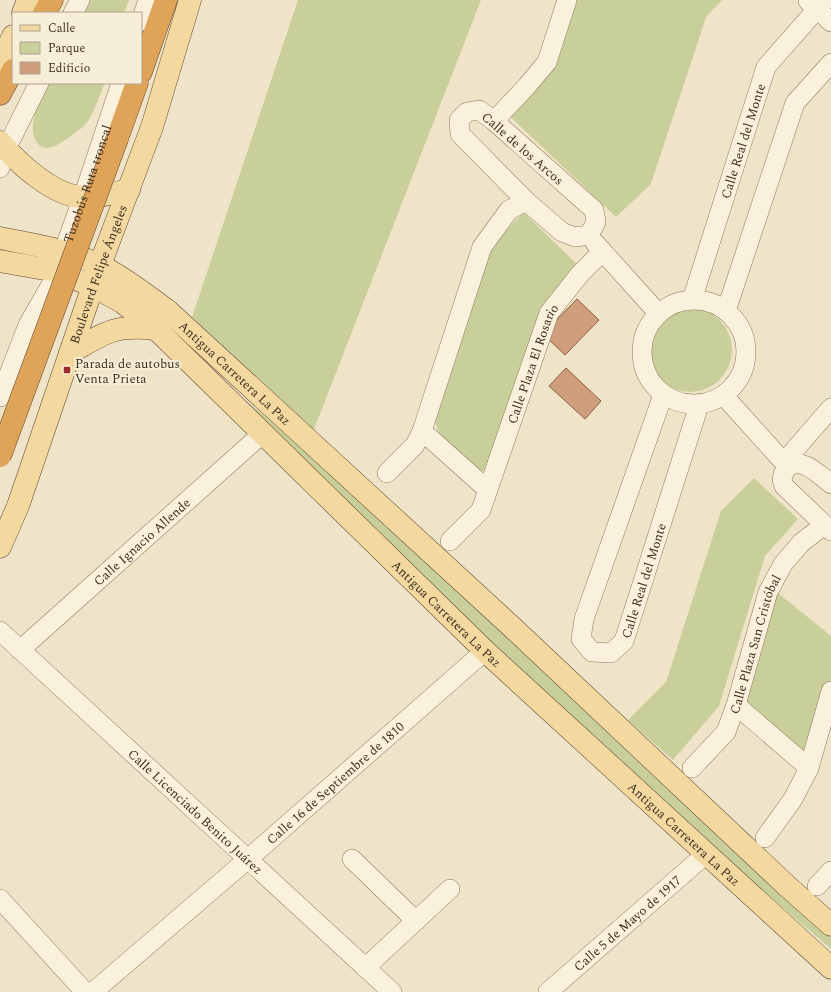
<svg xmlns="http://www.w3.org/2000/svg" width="831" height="992" font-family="Spectral,serif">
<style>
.green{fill:#c9cf9b}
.building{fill:#cf9f7d;stroke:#8d5f41}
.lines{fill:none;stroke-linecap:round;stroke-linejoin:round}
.minor-casing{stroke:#8d765c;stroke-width:20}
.major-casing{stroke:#5b4430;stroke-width:23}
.highway-casing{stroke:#5b4430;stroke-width:23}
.minor{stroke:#faf1dc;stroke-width:19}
.major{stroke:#f3d9a0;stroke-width:22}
.highway{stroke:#e0a458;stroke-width:22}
.highway-bridge-casing{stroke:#5b4430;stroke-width:23;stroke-linecap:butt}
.highway-bridge{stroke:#e0a458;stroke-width:22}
.poi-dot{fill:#9e2a2b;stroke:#f7eed8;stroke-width:1.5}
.labels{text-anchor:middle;stroke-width:4;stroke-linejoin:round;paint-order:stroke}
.street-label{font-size:13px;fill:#3d2e20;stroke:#f7eed8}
.poi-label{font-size:13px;fill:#3d2e20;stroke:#f7eed8;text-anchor:start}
</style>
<rect width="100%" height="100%" fill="#f0e4c8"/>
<path class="green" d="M 85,0 L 129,0 L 124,13 L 78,13 Z
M 298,0 L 481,0 L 311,437 L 192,317 Z
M 564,0 L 722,0 L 706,17 L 651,184 L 616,217 L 500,107 L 548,50 Z
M 46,83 L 105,83 C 99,96 93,118 83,127 C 78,131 58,146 52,147 C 38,152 31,136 33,124 C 34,110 41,96 46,83 Z
M 523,212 L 578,265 L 541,307 L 487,469 L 477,472 L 440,436 L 432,413 L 485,254 Z
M648 350a42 42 0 1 1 84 0a42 42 0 1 1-84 0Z
M 211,374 L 272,421 L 398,535 L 769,882 L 831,938 L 831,949 L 761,889 L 387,548 Z
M 754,478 L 798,519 L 765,556 L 719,706 L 673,760 L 628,720 L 666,682 L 721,511 Z
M 772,588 L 831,636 L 831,687 L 809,767 L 738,706 Z"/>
<path class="building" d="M 577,299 L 599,320 L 565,355 L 543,334 Z
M 566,368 L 601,401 L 585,419 L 549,386 Z"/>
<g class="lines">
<g class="minor-casing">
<g id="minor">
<path d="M 808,1 L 831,22"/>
<path d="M 73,13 L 80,0"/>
<path d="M 141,21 L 148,0"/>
<path d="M 479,110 L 494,121 L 594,210 L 596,222 L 589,235 L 575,237 L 562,232 L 526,201 L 460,134 L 459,120 L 467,112 Z"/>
<path d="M 494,121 L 527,86 L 547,62 L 567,0"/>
<path d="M 0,168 L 6,149 L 39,83"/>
<path d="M 595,243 L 658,313"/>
<circle cx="694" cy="352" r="52"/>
<path id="s1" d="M 692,300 L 766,67 L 825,0"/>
<path d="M 726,311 L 795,103 L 831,63"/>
<path id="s2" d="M 663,395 L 584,619 L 581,639 L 592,652 L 611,653 L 624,641 L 699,405"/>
<path d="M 724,396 L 788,467"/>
<path id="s3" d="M 0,397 L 28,325 L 52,283 L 83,197 L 121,83"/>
<path d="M 422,431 L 488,490"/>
<path d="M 784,462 L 831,408"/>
<path d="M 387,473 L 415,445 L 422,431 L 482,247 L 509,210 L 526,201"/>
<path d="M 831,484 C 820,475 797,452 785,471 C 781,477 782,481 784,486 L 831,531"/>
<path id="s4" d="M 450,541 L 481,510 L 549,313 L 580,274 L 602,252"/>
<path id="s5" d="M 0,631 L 392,992"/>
<path id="s6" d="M 20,650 L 262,434"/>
<path d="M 736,705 L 809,768"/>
<path id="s7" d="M 692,768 L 726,732 L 736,705 L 768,592 L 783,564 L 801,543 L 824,525"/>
<path d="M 765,838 L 793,799 L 809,768 L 831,691"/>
<path d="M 352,859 L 416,921"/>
<path d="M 817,886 L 831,871"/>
<path d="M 0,899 L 85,992"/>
<path d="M 365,968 L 450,889"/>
<path id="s8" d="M 93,992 L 248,859 L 485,651"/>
<path id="s9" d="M 548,992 L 706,854"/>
</g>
</g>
<g class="major-casing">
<g id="major">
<path d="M 23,13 L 28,0"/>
<path d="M 0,65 L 13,36"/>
<path d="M 0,142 C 18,163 54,197 84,197 C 99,197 114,193 129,190"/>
<path id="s10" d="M 0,238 C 34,245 70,250 101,266 C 125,278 146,295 168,311 L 512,627 L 787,886 L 831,925"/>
<path id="s11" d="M 0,261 L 56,271 L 93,286 L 122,302 L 156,329 L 485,651 L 831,968"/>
<path d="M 70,353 C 88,343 108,328 130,328 C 139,327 147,328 156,329"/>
<path id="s12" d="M 0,547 L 18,506 L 100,265 L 152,127 L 190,0"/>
</g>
</g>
<g class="highway-casing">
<path id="highway" d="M 44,13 L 52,0
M 141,72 L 166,0
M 0,94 L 13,70
M 117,139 L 137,83"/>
</g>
<use href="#minor" class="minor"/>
<use href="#major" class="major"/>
<use href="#highway" class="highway"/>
<g class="highway-bridge-casing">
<path id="highway-bridge" d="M 0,456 L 117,139"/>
</g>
<use href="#highway-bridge" class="highway-bridge"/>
</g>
<rect class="poi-dot" x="63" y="366" width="8" height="8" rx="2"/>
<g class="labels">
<g class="street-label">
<text dy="5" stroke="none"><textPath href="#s1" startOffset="167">Calle Real del Monte</textPath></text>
<text transform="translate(523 148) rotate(41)" y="5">Calle de los Arcos</text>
<text dy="5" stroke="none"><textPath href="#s3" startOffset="231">Tuzobús Ruta troncal</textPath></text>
<text dy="5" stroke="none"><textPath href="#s12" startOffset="290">Boulevard Felipe Ángeles</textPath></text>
<text dy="5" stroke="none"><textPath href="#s4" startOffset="199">Calle Plaza El Rosario</textPath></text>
<text dy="5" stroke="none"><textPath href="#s10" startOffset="277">Antigua Carretera La Paz</textPath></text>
<text dy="5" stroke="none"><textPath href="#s6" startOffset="163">Calle Ignacio Allende</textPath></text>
<text dy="5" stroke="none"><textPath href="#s2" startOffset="375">Calle Real del Monte</textPath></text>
<text dy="5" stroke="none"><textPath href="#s11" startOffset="580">Antigua Carretera La Paz</textPath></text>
<text dy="5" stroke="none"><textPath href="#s7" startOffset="142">Calle Plaza San Cristóbal</textPath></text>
<text dy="5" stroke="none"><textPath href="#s8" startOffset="320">Calle 16 de Septiembre de 1810</textPath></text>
<text dy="5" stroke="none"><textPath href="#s5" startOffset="266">Calle Licenciado Benito Juárez</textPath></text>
<text dy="5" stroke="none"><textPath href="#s11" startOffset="904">Antigua Carretera La Paz</textPath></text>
<text dy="5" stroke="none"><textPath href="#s9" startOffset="105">Calle 5 de Mayo de 1917</textPath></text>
</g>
<g class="poi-label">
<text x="75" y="368">Parada de autobus<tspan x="75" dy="15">Venta Prieta</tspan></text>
</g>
</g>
<rect x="12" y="12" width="130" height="72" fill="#f7eed8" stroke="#ada18e"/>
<rect x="20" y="25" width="20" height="6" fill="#f3d9a0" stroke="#ada18e"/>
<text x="48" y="32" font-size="12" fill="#3d2e20">Calle</text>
<rect x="20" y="42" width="20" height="12" fill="#c9cf9b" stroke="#ada18e"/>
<text x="48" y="52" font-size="12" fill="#3d2e20">Parque</text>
<rect x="20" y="62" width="20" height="12" fill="#cf9f7d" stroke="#ada18e"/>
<text x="48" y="72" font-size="12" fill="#3d2e20">Edificio</text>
</svg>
